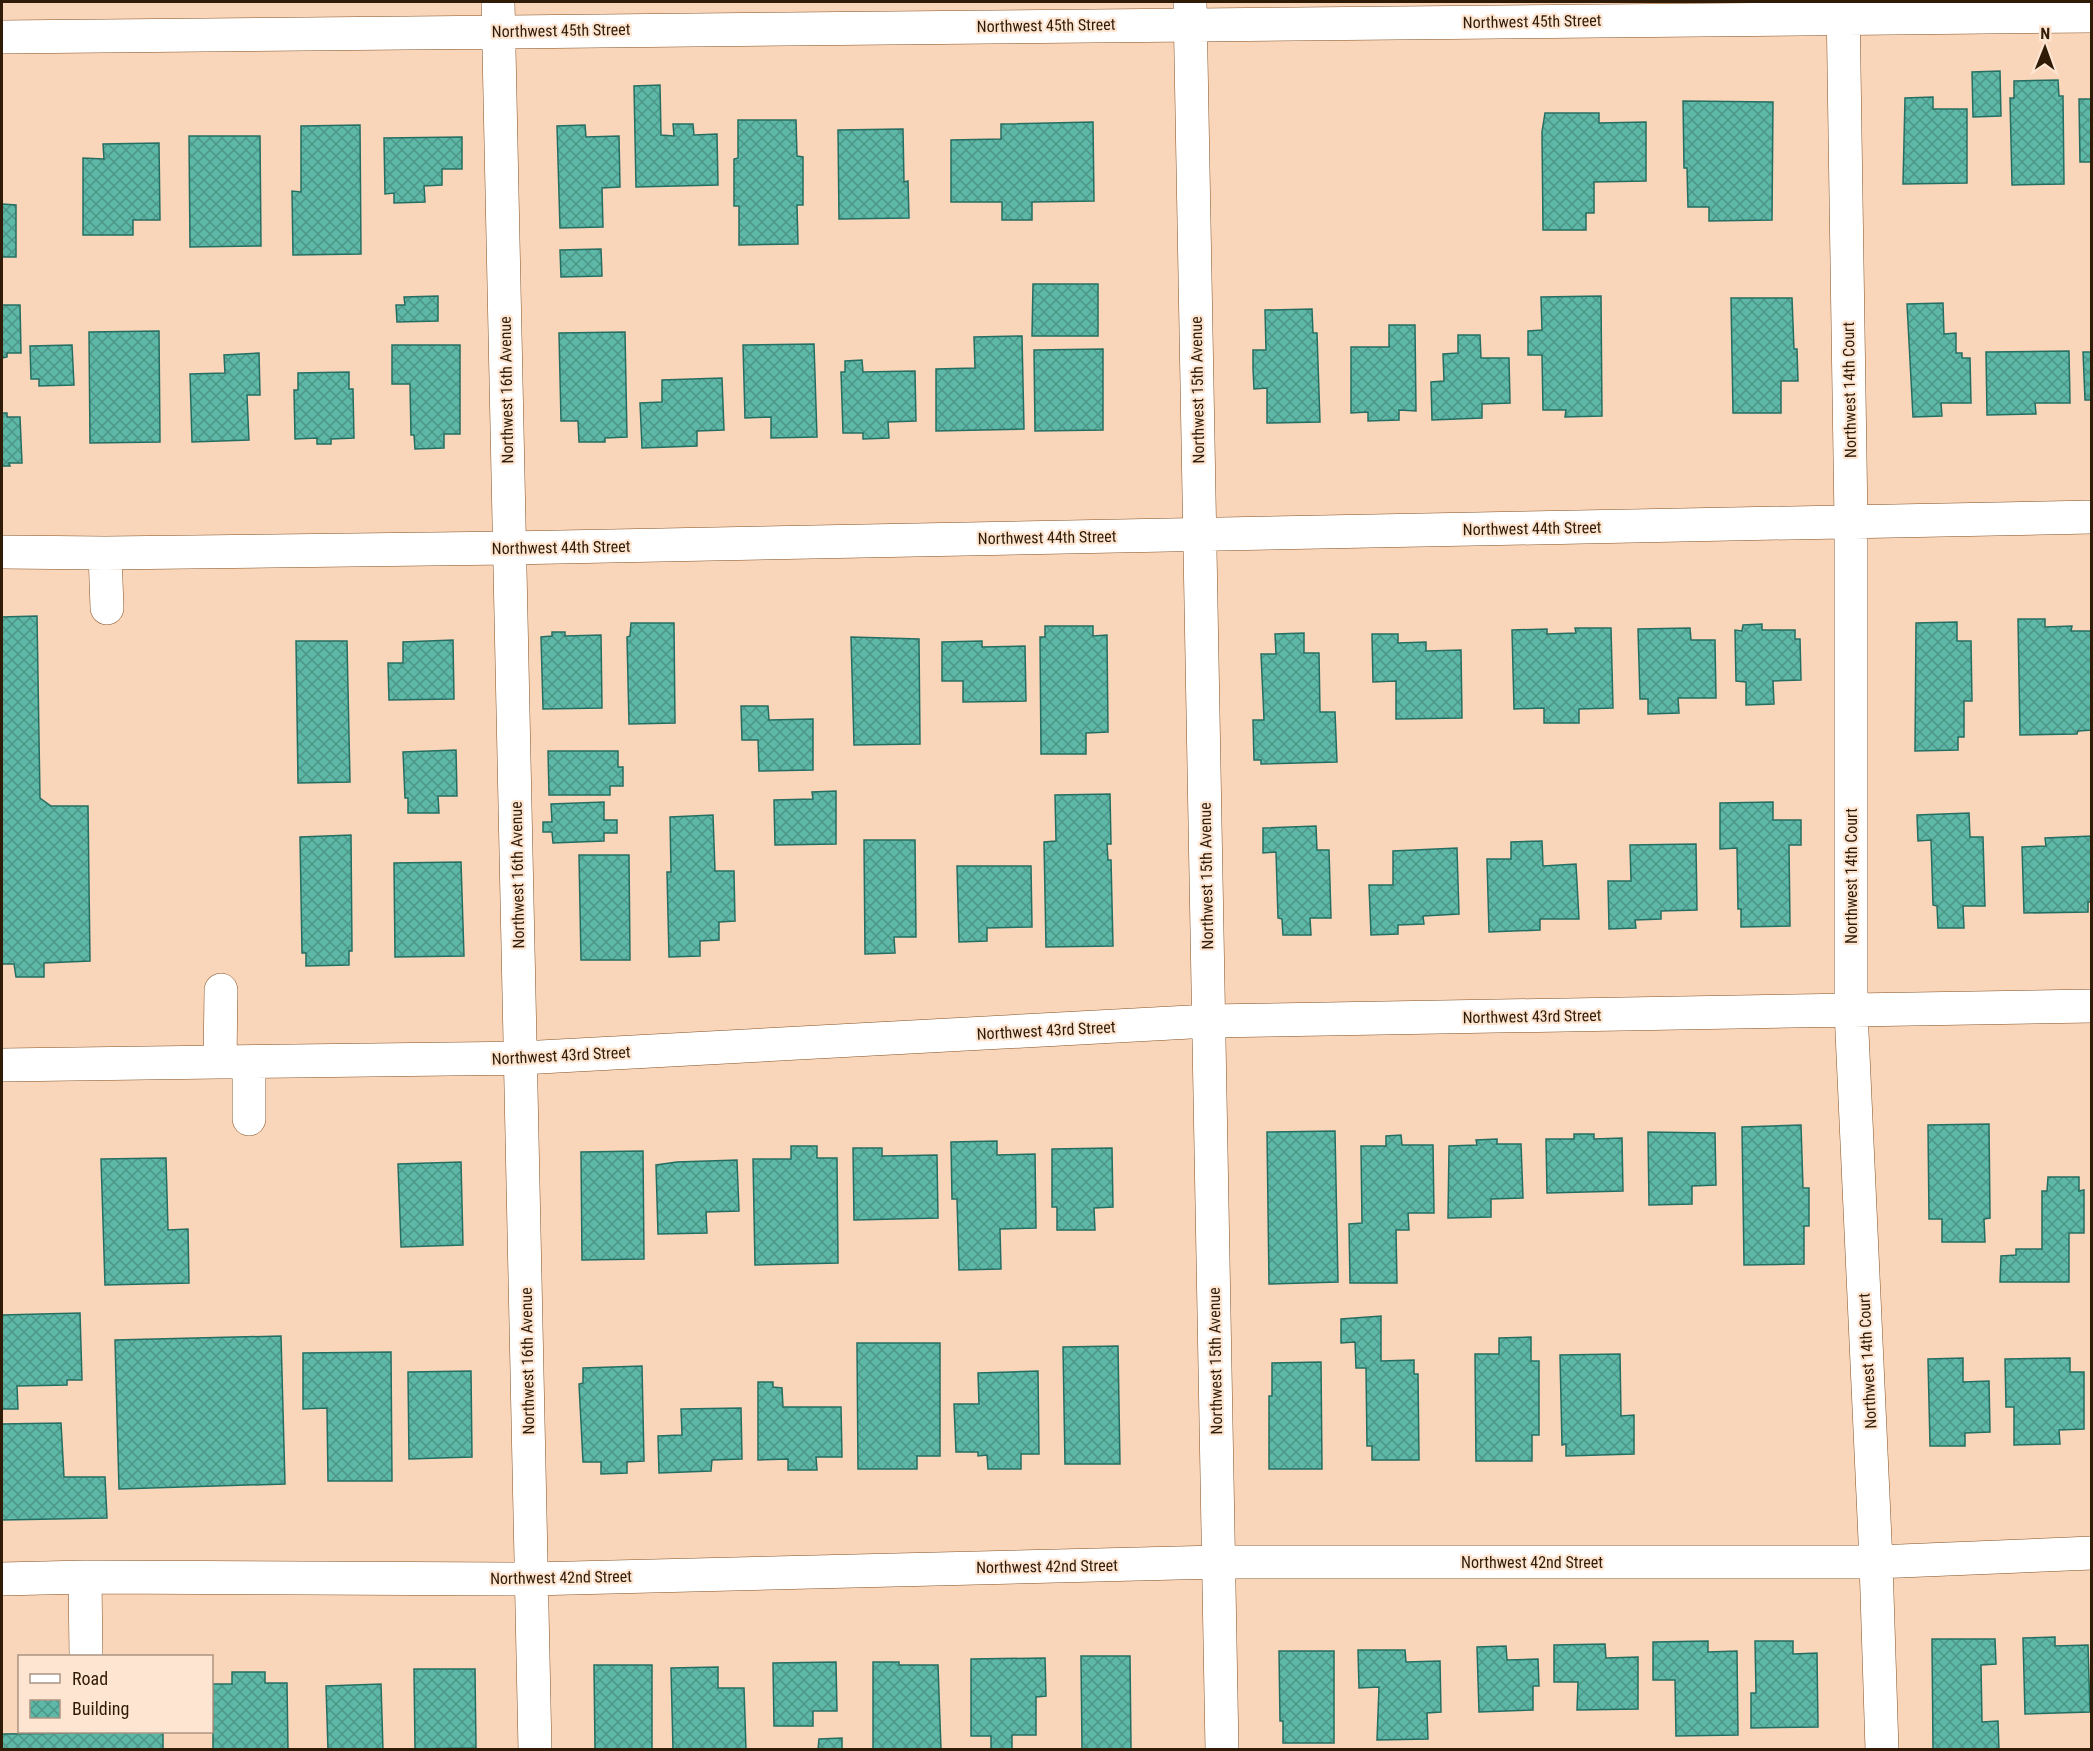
<svg xmlns="http://www.w3.org/2000/svg" width="2093" height="1751" font-family="'Roboto Condensed',sans-serif">
<style>
.building{fill:url(#building-cross-hatch);stroke:#276e62;stroke-width:1.5}
.lines{fill:none;stroke-linecap:round;stroke-linejoin:round}
.minor-casing{stroke:#855224;stroke-width:34}
.minor{stroke:#fff;stroke-width:33}
.labels{text-anchor:middle;stroke-width:4.5;stroke-linejoin:round;paint-order:stroke}
.street-label{font-size:16px;fill:#301b07;stroke:#fde5d2}
</style>
<defs>
<pattern id="building-cross-hatch" width="8" height="8" patternUnits="userSpaceOnUse" patternTransform="scale(1.5)"><rect width="8" height="8" fill="#5db8a7"/><path d="M0 0l8 8M0 8l8-8" fill="none" stroke="#4d9586"/></pattern>
</defs>
<rect width="100%" height="100%" fill="#f9d5b9"/>
<path class="building" d="M 2000,71 L 2001,116 L 1973,117 L 1972,72 Z
M 2058,80 L 2059,96 L 2063,96 L 2064,184 L 2012,185 L 2010,98 L 2014,98 L 2014,81 Z
M 660,85 L 661,135 L 674,136 L 673,124 L 693,124 L 694,135 L 717,134 L 718,185 L 636,187 L 634,86 Z
M 1933,97 L 1933,109 L 1967,109 L 1967,183 L 1903,184 L 1905,98 Z
M 2079,99 L 2092,99 L 2092,162 L 2080,162 Z
M 1683,101 L 1773,102 L 1772,220 L 1709,221 L 1709,207 L 1688,207 L 1687,168 L 1684,168 Z
M 1545,113 L 1599,113 L 1599,123 L 1646,122 L 1646,181 L 1594,182 L 1594,213 L 1586,213 L 1586,230 L 1543,230 L 1542,132 Z
M 738,120 L 796,120 L 797,156 L 803,157 L 803,205 L 797,205 L 798,244 L 739,245 L 739,206 L 734,206 L 734,159 L 738,158 Z
M 1093,122 L 1094,201 L 1032,202 L 1032,220 L 1002,220 L 1002,202 L 951,202 L 951,140 L 1001,139 L 1001,124 Z
M 360,125 L 361,254 L 293,255 L 292,191 L 301,192 L 301,126 Z
M 585,125 L 586,137 L 619,136 L 620,187 L 602,188 L 603,227 L 560,228 L 557,126 Z
M 903,129 L 904,182 L 908,181 L 909,218 L 839,219 L 838,130 Z
M 189,136 L 260,136 L 261,246 L 190,247 Z
M 462,137 L 462,169 L 442,169 L 442,185 L 424,186 L 425,202 L 394,203 L 394,193 L 385,194 L 384,138 Z
M 159,143 L 160,220 L 133,220 L 133,235 L 83,235 L 83,158 L 104,159 L 103,144 Z
M 2,204 L 16,205 L 16,257 L 2,257 Z
M 601,249 L 602,276 L 561,277 L 560,250 Z
M 1033,284 L 1098,284 L 1098,336 L 1032,336 Z
M 438,296 L 438,321 L 397,322 L 396,305 L 405,305 L 404,297 Z
M 1601,296 L 1602,416 L 1565,417 L 1566,410 L 1543,410 L 1542,355 L 1528,355 L 1528,331 L 1542,330 L 1541,297 Z
M 1731,298 L 1792,298 L 1794,349 L 1797,349 L 1798,381 L 1781,381 L 1781,413 L 1733,413 Z
M 1943,303 L 1944,334 L 1956,333 L 1956,353 L 1962,353 L 1962,358 L 1970,358 L 1971,403 L 1941,403 L 1942,416 L 1913,417 L 1907,304 Z
M 2,305 L 20,305 L 21,353 L 7,353 L 7,357 L 2,358 Z
M 1312,309 L 1313,333 L 1317,333 L 1320,422 L 1267,423 L 1267,388 L 1254,389 L 1253,369 L 1253,350 L 1266,350 L 1265,310 Z
M 1389,325 L 1415,325 L 1416,411 L 1399,410 L 1399,420 L 1368,421 L 1368,412 L 1351,413 L 1351,347 L 1389,347 Z
M 159,331 L 160,442 L 90,443 L 89,332 Z
M 625,332 L 627,437 L 605,438 L 605,442 L 579,442 L 578,421 L 561,421 L 559,333 Z
M 1458,335 L 1480,335 L 1481,358 L 1509,358 L 1510,403 L 1482,404 L 1482,418 L 1432,420 L 1431,382 L 1444,381 L 1443,354 L 1458,353 Z
M 1022,336 L 1024,429 L 936,431 L 936,369 L 975,368 L 974,337 Z
M 814,344 L 817,437 L 771,438 L 771,417 L 745,418 L 743,345 Z
M 72,345 L 74,385 L 39,386 L 39,379 L 31,379 L 30,346 Z
M 392,345 L 460,345 L 460,434 L 444,434 L 444,448 L 415,449 L 414,435 L 411,435 L 410,384 L 392,384 Z
M 1103,349 L 1103,430 L 1035,431 L 1034,350 Z
M 2069,351 L 2070,403 L 2035,403 L 2036,414 L 1987,415 L 1986,352 Z
M 2083,352 L 2092,352 L 2092,400 L 2085,400 Z
M 259,353 L 260,395 L 247,395 L 249,440 L 192,442 L 190,374 L 225,373 L 224,355 Z
M 862,360 L 863,372 L 915,371 L 916,421 L 888,422 L 889,438 L 863,439 L 863,433 L 843,433 L 841,372 L 845,372 L 845,361 Z
M 349,372 L 349,389 L 353,389 L 354,438 L 331,439 L 331,444 L 317,444 L 317,438 L 295,439 L 294,390 L 298,390 L 298,373 Z
M 722,378 L 724,430 L 697,431 L 697,446 L 642,448 L 640,403 L 662,402 L 662,380 Z
M 2,413 L 7,413 L 7,417 L 20,417 L 22,463 L 9,463 L 10,466 L 2,466 Z
M 37,616 L 40,798 L 51,806 L 88,806 L 90,961 L 44,963 L 44,977 L 16,977 L 14,964 L 2,964 L 2,617 Z
M 2018,619 L 2045,619 L 2045,627 L 2072,626 L 2071,631 L 2092,631 L 2092,730 L 2078,731 L 2077,734 L 2020,735 Z
M 1957,622 L 1957,641 L 1971,641 L 1972,701 L 1964,701 L 1964,737 L 1958,737 L 1958,750 L 1915,751 L 1916,623 Z
M 631,623 L 674,623 L 675,723 L 629,724 L 627,637 L 630,636 Z
M 1762,624 L 1762,630 L 1795,630 L 1795,639 L 1800,639 L 1801,680 L 1773,681 L 1774,704 L 1746,705 L 1746,682 L 1736,681 L 1735,630 L 1742,631 L 1743,625 Z
M 1045,626 L 1093,626 L 1093,636 L 1107,635 L 1108,732 L 1086,733 L 1086,754 L 1041,754 L 1040,637 L 1045,637 Z
M 1575,628 L 1611,628 L 1613,708 L 1579,709 L 1579,723 L 1544,723 L 1544,708 L 1514,709 L 1512,630 L 1547,629 L 1547,634 L 1576,633 Z
M 1690,628 L 1691,640 L 1715,640 L 1716,698 L 1678,698 L 1679,713 L 1648,714 L 1648,699 L 1640,699 L 1638,629 Z
M 552,632 L 565,632 L 565,636 L 601,635 L 602,708 L 543,709 L 541,637 L 552,636 Z
M 1304,633 L 1304,653 L 1319,653 L 1320,712 L 1335,712 L 1337,762 L 1261,764 L 1261,760 L 1254,760 L 1253,720 L 1264,720 L 1261,654 L 1276,654 L 1275,634 Z
M 1372,634 L 1398,634 L 1398,643 L 1426,642 L 1426,651 L 1461,650 L 1462,718 L 1396,719 L 1396,681 L 1373,682 Z
M 851,637 L 919,639 L 920,744 L 854,745 Z
M 453,640 L 454,699 L 389,700 L 388,663 L 403,663 L 403,642 Z
M 296,641 L 347,641 L 350,782 L 298,783 Z
M 982,641 L 982,647 L 1025,646 L 1026,701 L 963,702 L 963,681 L 942,681 L 942,642 Z
M 741,706 L 768,706 L 769,720 L 813,719 L 813,770 L 759,771 L 758,740 L 742,740 Z
M 456,750 L 457,796 L 438,796 L 439,813 L 408,813 L 408,798 L 405,798 L 403,752 Z
M 548,751 L 618,751 L 618,767 L 623,767 L 623,786 L 610,786 L 610,795 L 549,795 Z
M 836,791 L 836,844 L 775,845 L 774,800 L 813,799 L 812,792 Z
M 1110,794 L 1111,844 L 1107,844 L 1108,860 L 1111,860 L 1113,946 L 1046,947 L 1044,842 L 1056,841 L 1055,795 Z
M 604,802 L 604,820 L 617,820 L 617,833 L 604,833 L 604,841 L 553,843 L 552,832 L 543,832 L 543,822 L 552,822 L 551,804 Z
M 1773,802 L 1773,820 L 1801,820 L 1801,845 L 1789,845 L 1790,926 L 1741,927 L 1741,909 L 1738,909 L 1737,848 L 1720,849 L 1720,803 Z
M 1969,813 L 1970,837 L 1983,837 L 1985,906 L 1963,906 L 1964,928 L 1938,928 L 1937,906 L 1933,905 L 1931,840 L 1918,841 L 1917,815 Z
M 713,815 L 715,871 L 734,871 L 735,921 L 719,922 L 719,940 L 700,941 L 700,956 L 669,957 L 667,872 L 671,872 L 670,817 Z
M 1316,826 L 1317,850 L 1329,850 L 1331,918 L 1310,918 L 1311,935 L 1283,935 L 1282,919 L 1278,918 L 1276,852 L 1263,853 L 1263,828 Z
M 351,835 L 352,951 L 349,951 L 349,965 L 306,966 L 306,953 L 302,953 L 300,837 Z
M 2092,836 L 2092,902 L 2088,902 L 2088,912 L 2024,913 L 2022,847 L 2046,846 L 2045,838 Z
M 864,840 L 915,840 L 916,937 L 894,937 L 895,953 L 865,954 Z
M 1542,841 L 1543,866 L 1576,864 L 1579,919 L 1540,919 L 1540,930 L 1489,932 L 1487,859 L 1511,859 L 1511,842 Z
M 1696,844 L 1697,910 L 1661,911 L 1661,919 L 1635,920 L 1636,928 L 1609,929 L 1608,881 L 1631,881 L 1630,845 Z
M 1457,848 L 1459,914 L 1423,916 L 1424,924 L 1398,925 L 1398,934 L 1371,935 L 1369,885 L 1393,885 L 1393,851 Z
M 579,855 L 629,855 L 630,960 L 581,960 Z
M 461,862 L 464,956 L 395,957 L 394,863 Z
M 957,866 L 1031,866 L 1032,927 L 987,928 L 987,941 L 959,942 Z
M 1989,1124 L 1990,1218 L 1984,1219 L 1985,1242 L 1942,1242 L 1942,1219 L 1929,1219 L 1928,1125 Z
M 1801,1125 L 1803,1188 L 1809,1188 L 1809,1226 L 1804,1226 L 1804,1264 L 1744,1265 L 1742,1127 Z
M 1335,1131 L 1338,1282 L 1269,1284 L 1267,1132 Z
M 1648,1132 L 1715,1133 L 1716,1185 L 1692,1186 L 1692,1204 L 1649,1205 Z
M 1574,1134 L 1594,1134 L 1594,1139 L 1622,1138 L 1623,1191 L 1547,1193 L 1546,1139 L 1574,1139 Z
M 1401,1135 L 1402,1145 L 1433,1145 L 1434,1213 L 1408,1213 L 1409,1230 L 1396,1230 L 1397,1283 L 1350,1283 L 1349,1224 L 1362,1223 L 1361,1146 L 1386,1146 L 1386,1136 Z
M 1497,1139 L 1497,1144 L 1521,1144 L 1523,1198 L 1491,1199 L 1491,1217 L 1448,1218 L 1449,1146 L 1477,1145 L 1476,1140 Z
M 997,1141 L 997,1155 L 1035,1154 L 1036,1228 L 1000,1229 L 1001,1269 L 959,1270 L 957,1199 L 952,1199 L 951,1142 Z
M 791,1146 L 817,1146 L 817,1158 L 837,1158 L 838,1263 L 755,1265 L 753,1159 L 791,1159 Z
M 853,1148 L 882,1148 L 882,1156 L 937,1155 L 938,1218 L 854,1220 Z
M 1112,1148 L 1113,1207 L 1094,1208 L 1095,1230 L 1057,1230 L 1057,1207 L 1052,1207 L 1052,1149 Z
M 643,1151 L 644,1259 L 582,1260 L 581,1152 Z
M 166,1158 L 168,1230 L 188,1229 L 189,1283 L 105,1285 L 101,1159 Z
M 737,1160 L 739,1211 L 706,1212 L 707,1233 L 658,1234 L 656,1165 L 677,1162 Z
M 461,1162 L 463,1245 L 401,1247 L 398,1164 Z
M 2048,1177 L 2079,1177 L 2079,1191 L 2084,1190 L 2084,1233 L 2069,1233 L 2069,1282 L 2000,1282 L 2001,1256 L 2016,1255 L 2016,1249 L 2042,1249 L 2042,1191 L 2047,1191 Z
M 80,1313 L 82,1380 L 67,1380 L 67,1385 L 17,1386 L 18,1409 L 2,1409 L 2,1315 Z
M 1381,1316 L 1381,1361 L 1414,1360 L 1414,1374 L 1418,1374 L 1419,1460 L 1372,1460 L 1372,1446 L 1367,1446 L 1366,1368 L 1356,1368 L 1355,1342 L 1341,1343 L 1341,1319 Z
M 281,1336 L 285,1484 L 119,1489 L 115,1340 Z
M 1531,1337 L 1531,1361 L 1539,1361 L 1539,1435 L 1532,1435 L 1532,1461 L 1476,1461 L 1475,1354 L 1499,1354 L 1499,1338 Z
M 857,1343 L 940,1343 L 940,1456 L 917,1456 L 917,1469 L 858,1469 Z
M 1118,1346 L 1120,1464 L 1065,1464 L 1063,1347 Z
M 391,1352 L 392,1481 L 328,1481 L 327,1408 L 303,1409 L 303,1353 Z
M 1620,1354 L 1621,1416 L 1634,1415 L 1634,1454 L 1566,1456 L 1566,1444 L 1562,1445 L 1560,1355 Z
M 1963,1358 L 1963,1382 L 1989,1381 L 1990,1432 L 1965,1433 L 1965,1446 L 1930,1446 L 1928,1359 Z
M 2070,1358 L 2070,1372 L 2084,1372 L 2084,1429 L 2059,1430 L 2060,1444 L 2014,1445 L 2014,1407 L 2006,1407 L 2005,1359 Z
M 1321,1362 L 1322,1469 L 1269,1469 L 1269,1396 L 1272,1396 L 1272,1363 Z
M 642,1366 L 644,1461 L 627,1462 L 627,1473 L 601,1474 L 601,1462 L 583,1462 L 579,1384 L 583,1383 L 583,1368 Z
M 471,1371 L 472,1457 L 409,1459 L 408,1372 Z
M 1038,1371 L 1039,1454 L 1021,1454 L 1021,1469 L 988,1469 L 987,1455 L 978,1456 L 978,1452 L 956,1452 L 954,1404 L 979,1404 L 978,1373 Z
M 758,1382 L 773,1382 L 773,1387 L 782,1388 L 783,1407 L 841,1407 L 842,1457 L 816,1457 L 817,1470 L 788,1470 L 788,1459 L 758,1460 Z
M 741,1408 L 742,1459 L 712,1460 L 711,1471 L 659,1473 L 658,1436 L 682,1435 L 681,1409 Z
M 61,1423 L 64,1477 L 105,1477 L 107,1518 L 2,1520 L 2,1424 Z
M 2055,1637 L 2055,1646 L 2088,1645 L 2090,1712 L 2025,1714 L 2023,1638 Z
M 1932,1639 L 1995,1639 L 1996,1664 L 1981,1665 L 1982,1722 L 1998,1721 L 1999,1750 L 1933,1750 Z
M 1708,1641 L 1708,1652 L 1737,1651 L 1738,1735 L 1676,1736 L 1675,1680 L 1653,1680 L 1653,1642 Z
M 1755,1641 L 1793,1641 L 1793,1654 L 1817,1653 L 1818,1727 L 1751,1728 L 1751,1693 L 1756,1693 Z
M 1605,1644 L 1606,1658 L 1638,1657 L 1638,1709 L 1577,1710 L 1578,1682 L 1554,1682 L 1554,1645 Z
M 1506,1646 L 1507,1660 L 1538,1659 L 1539,1686 L 1533,1686 L 1533,1710 L 1479,1712 L 1477,1647 Z
M 1358,1650 L 1405,1650 L 1406,1662 L 1440,1661 L 1441,1712 L 1427,1713 L 1428,1739 L 1377,1740 L 1379,1687 L 1359,1688 Z
M 1279,1651 L 1334,1651 L 1334,1743 L 1283,1743 L 1283,1721 L 1280,1721 Z
M 1081,1656 L 1130,1656 L 1131,1749 L 1082,1749 Z
M 1045,1658 L 1046,1696 L 1036,1697 L 1036,1735 L 1012,1735 L 1012,1749 L 994,1750 L 991,1750 L 991,1736 L 971,1736 L 971,1659 Z
M 836,1662 L 837,1711 L 813,1711 L 813,1726 L 774,1726 L 773,1663 Z
M 873,1662 L 899,1662 L 899,1665 L 938,1665 L 941,1750 L 873,1750 Z
M 594,1665 L 652,1665 L 652,1750 L 595,1750 Z
M 718,1667 L 718,1688 L 744,1688 L 746,1750 L 673,1750 L 671,1668 Z
M 414,1669 L 475,1669 L 476,1748 L 415,1749 Z
M 232,1672 L 265,1672 L 265,1683 L 287,1683 L 288,1750 L 213,1750 L 213,1684 L 232,1684 Z
M 381,1684 L 383,1750 L 328,1750 L 326,1686 Z
M 163,1732 L 163,1750 L 2,1750 L 2,1734 Z
M 842,1738 L 842,1750 L 818,1750 L 819,1739 Z"/>
<g class="lines">
<g class="minor-casing">
<path id="minor" d="M 498,2 L 535,1750
M 1843,2 L 1851,522 L 1851,1010 L 1876,1562 L 1882,1750
M 1190,3 L 1222,1750
M 2,37 L 2092,16
M 2,552 L 105,553 L 509,548 L 2092,517
M 105,553 L 107,608
M 220,1062 L 221,990
M 249,1062 L 249,1119
M 2,1065 L 521,1058 L 1209,1021 L 2092,1006
M 85,1577 L 86,1656
M 2,1579 L 85,1577 L 531,1579 L 1219,1562 L 1876,1562 L 2092,1553"/>
</g>
<use href="#minor" class="minor"/>
</g>
<g class="labels">
<g class="street-label">
<text transform="translate(1532 21) rotate(-1)" y="6">Northwest 45th Street</text>
<text transform="translate(1046 25) rotate(-1)" y="6">Northwest 45th Street</text>
<text transform="translate(561 30) rotate(-1)" y="6">Northwest 45th Street</text>
<text transform="translate(506 390) rotate(-91)" y="6">Northwest 16th Avenue</text>
<text transform="translate(1197 390) rotate(-91)" y="6">Northwest 15th Avenue</text>
<text transform="translate(1849 390) rotate(-91)" y="6">Northwest 14th Court</text>
<text transform="translate(1532 528) rotate(-1)" y="6">Northwest 44th Street</text>
<text transform="translate(1047 537) rotate(-1)" y="6">Northwest 44th Street</text>
<text transform="translate(561 547) rotate(-1)" y="6">Northwest 44th Street</text>
<text transform="translate(517 875) rotate(-91)" y="6">Northwest 16th Avenue</text>
<text transform="translate(1206 876) rotate(-91)" y="6">Northwest 15th Avenue</text>
<text transform="translate(1851 876) rotate(-90)" y="6">Northwest 14th Court</text>
<text transform="translate(1532 1016) rotate(-1)" y="6">Northwest 43rd Street</text>
<text transform="translate(1046 1030) rotate(-3)" y="6">Northwest 43rd Street</text>
<text transform="translate(561 1055) rotate(-3)" y="6">Northwest 43rd Street</text>
<text transform="translate(527 1361) rotate(-91)" y="6">Northwest 16th Avenue</text>
<text transform="translate(1215 1361) rotate(-91)" y="6">Northwest 15th Avenue</text>
<text transform="translate(1867 1361) rotate(-93)" y="6">Northwest 14th Court</text>
<text x="1532" y="1568">Northwest 42nd Street</text>
<text transform="translate(1047 1566) rotate(-1)" y="6">Northwest 42nd Street</text>
<text transform="translate(561 1577) rotate(-1)" y="6">Northwest 42nd Street</text>
</g>
</g>
<rect width="2093" height="1751" fill="none" stroke="#301b07" stroke-width="6"/>
<rect x="18" y="1655" width="195" height="78" fill="#fde5d2" stroke="#ab9481" stroke-width="1.5"/>
<rect x="30" y="1674" width="30" height="9" fill="#ffffff" stroke="#ab9481" stroke-width="1.5"/>
<text x="72" y="1685" font-size="18" fill="#301b07">Road</text>
<rect x="30" y="1700" width="30" height="18" fill="url(#building-cross-hatch)" stroke="#ab9481" stroke-width="1.5"/>
<text x="72" y="1715" font-size="18" fill="#301b07">Building</text>
<g transform="translate(2045 48) rotate(1)" stroke="#fde5d2" stroke-width="4.5" paint-order="stroke">
<path d="M0-4.5L10 22L0 15L-10 22Z" fill="#301b07"/>
<text y="-9" font-size="16" font-weight="bold" text-anchor="middle" fill="#301b07">N</text>
</g>
</svg>
